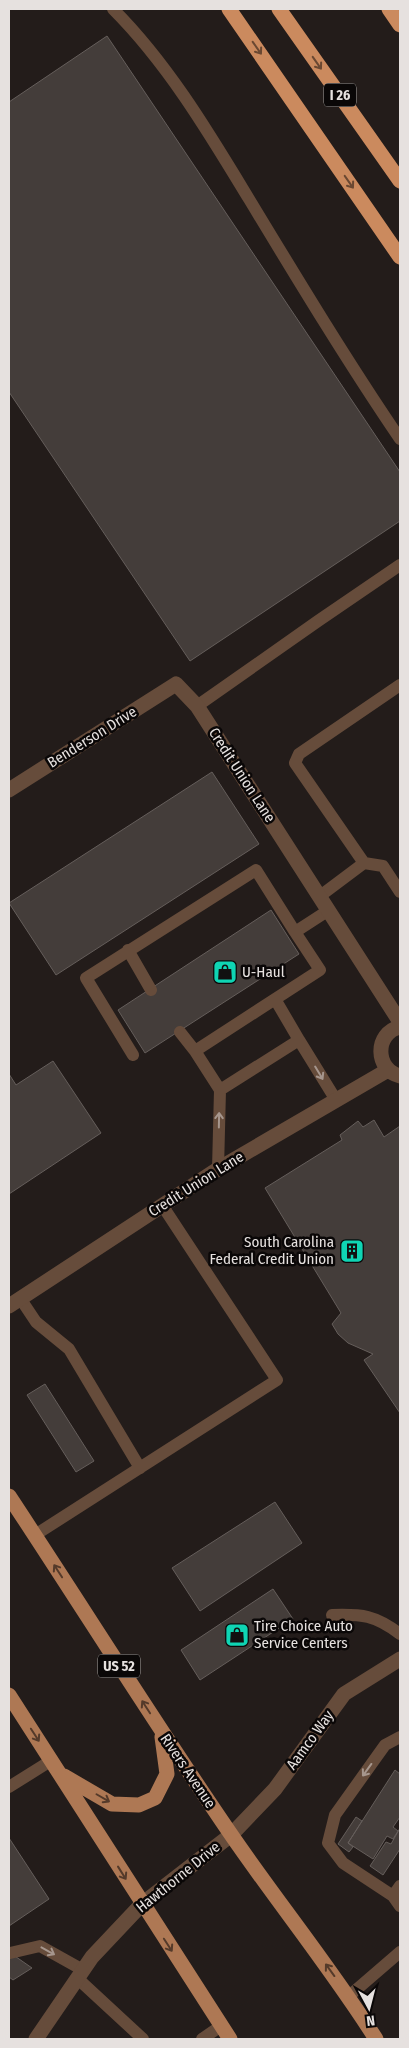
<svg xmlns="http://www.w3.org/2000/svg" width="409" height="2048" font-family="'Fira Sans Condensed',sans-serif">
<style>
.building{fill:#443d3a;stroke:#655e5b}
.lines{fill:none;stroke-linecap:round;stroke-linejoin:round}
.service{stroke:#664c3b;stroke-width:12}
.minor{stroke:#664c3b;stroke-width:15}
.primary{stroke:#ae7854;stroke-width:15}
.motorway{stroke:#cb8a5e;stroke-width:15}
.oneway{stroke:#6a4832}
.oneway2{stroke:#a6968d}
.oneway3{stroke:#543a2a}
.labels{text-anchor:middle;stroke-width:5;stroke-linejoin:round;paint-order:stroke}
.shield{fill:#0a0707;stroke:#a4a09e;stroke-width:1}
.shield-label{font-size:14px;font-weight:bold;fill:#e6e1df}
.street-label{font-size:15px;fill:#e6e1df;stroke:#0a0707}
.poi-label{font-size:15px;fill:#e6e1df;stroke:#0a0707;text-anchor:start}
</style>
<rect width="100%" height="100%" fill="#231c1a"/>
<path class="building" d="M 107,36 L 400,472 L 400,521 L 190,661 L 9,392 L 9,102 Z
M 212,772 L 259,844 L 56,975 L 9,903 Z
M 271,910 L 299,954 L 145,1053 L 118,1010 Z
M 53,1061 L 101,1133 L 9,1194 L 9,1074 L 16,1085 Z
M 374,1120 L 384,1137 L 400,1126 L 400,1413 L 364,1360 L 373,1354 L 348,1343 L 338,1334 L 332,1324 L 341,1313 L 265,1188 L 342,1140 L 340,1135 L 358,1121 L 363,1127 Z
M 45,1384 L 94,1461 L 76,1472 L 27,1395 Z
M 275,1502 L 302,1543 L 200,1611 L 172,1568 Z
M 273,1589 L 293,1619 L 200,1680 L 181,1650 Z
M 395,1770 L 400,1774 L 400,1817 L 393,1827 L 398,1831 L 393,1839 L 387,1836 L 373,1859 L 348,1843 Z
M 356,1817 L 362,1821 L 348,1843 L 353,1847 L 349,1852 L 338,1844 Z
M 400,1828 L 400,1849 L 383,1875 L 370,1866 L 386,1842 L 391,1844 Z
M 9,1838 L 49,1899 L 9,1926 Z
M 9,1952 L 32,1968 L 13,1980 L 9,1977 Z"/>
<g class="lines">
<path class="service" d="M 113,9 C 168,64 209,133 249,199 C 298,280 347,361 400,439
M 400,685 L 299,754 L 295,763 L 364,863 L 383,866 L 400,892
M 197,706 L 318,621 L 400,565
M 320,896 L 364,863
M 128,950 L 151,990
M 275,999 L 299,1040
M 180,1032 L 195,1051
M 133,1055 L 86,978 L 256,870 L 295,932 L 329,910
M 220,1090 L 195,1051 L 320,970 L 295,932
M 218,1169 L 220,1090 L 299,1040 L 336,1100
M 20,1298 L 36,1322 L 69,1349 L 140,1468
M 35,1535 L 277,1380 L 162,1205
M 332,1615 C 362,1614 375,1615 400,1634
M 9,1787 L 52,1760
M 400,1886 L 393,1896 L 400,1906
M 393,1896 L 343,1863 L 328,1843 L 335,1815 L 385,1745 L 400,1737
M 10,1953 L 40,1946 L 83,1970
M 77,1978 L 143,2039
M 349,1996 L 400,1952
M 202,2039 L 221,2026"/>
<path class="minor" d="M 9,790 L 176,684 L 197,706 L 400,1022
M 400,1027 C 374,1033 375,1070 400,1076
M 9,1306 L 218,1169 L 388,1070
M 36,2039 L 92,1957 L 142,1904 L 231,1835 L 275,1789 L 344,1694 L 400,1659"/>
<path class="primary" d="M 9,1496 C 83,1608 154,1722 230,1833 C 278,1903 331,1968 376,2039
M 9,1695 L 230,2039
M 64,1776 L 112,1804 L 139,1805 L 155,1798 L 167,1774 L 162,1737"/>
<path class="motorway" d="M 229,9 L 400,257
M 279,9 L 400,181
M 389,9 L 400,25"/>
</g>
<defs><path id="oneway-shaft" d="M-6 0H5M1.5-3L5.5 0L1.5 3" fill="none" stroke-width="1.6" stroke-linecap="round" stroke-linejoin="round" transform="scale(1.25)"/></defs>
<g class="oneway">
<use href="#oneway-shaft" transform="translate(257 48) rotate(55)"/>
<use href="#oneway-shaft" transform="translate(317 63) rotate(55)"/>
<use href="#oneway-shaft" transform="translate(349 182) rotate(55)"/>
</g>
<g class="oneway2">
<use href="#oneway-shaft" transform="translate(319 1073) rotate(59)"/>
<use href="#oneway-shaft" transform="translate(219 1120) rotate(-89)"/>
<use href="#oneway-shaft" transform="translate(367 1770) rotate(126)"/>
<use href="#oneway-shaft" transform="translate(48 1951) rotate(29)"/>
</g>
<g class="oneway3">
<use href="#oneway-shaft" transform="translate(58 1571) rotate(-123)"/>
<use href="#oneway-shaft" transform="translate(146 1707) rotate(-123)"/>
<use href="#oneway-shaft" transform="translate(35 1735) rotate(57)"/>
<use href="#oneway-shaft" transform="translate(103 1798) rotate(30)"/>
<use href="#oneway-shaft" transform="translate(122 1873) rotate(58)"/>
<use href="#oneway-shaft" transform="translate(168 1945) rotate(57)"/>
<use href="#oneway-shaft" transform="translate(330 1970) rotate(-126)"/>
</g>
<defs>
<g id="shop-square" transform="scale(1.25)"><rect x="-9" y="-9" width="18" height="18" rx="4" fill="#0fd5b4" stroke="#0a0707"/><path d="M-5-2.5h2.3a2.7 3.5 0 0 1 5.4 0H5L5.5 6h-11ZM-1.5-2.5h3a1.5 2.3 0 0 0-3 0Z" fill="#111"/></g>
<g id="building-square" transform="scale(1.25)"><rect x="-9" y="-9" width="18" height="18" rx="4" fill="#0fd5b4" stroke="#0a0707"/><path d="M-4-6H4V6H1V3H-1V6H-4ZM-2.5-4.3h1.7v1.8h-1.7ZM.8-4.3h1.7v1.8H.8ZM-2.5-1h1.7V.8h-1.7ZM.8-1h1.7V.8H.8Z" fill="#111"/></g>
</defs>
<g fill-rule="evenodd">
<use href="#shop-square" x="225" y="972"/>
<use href="#building-square" x="352" y="1251"/>
<use href="#shop-square" x="237" y="1635"/>
</g>
<g class="labels">
<g class="shield">
<rect x="324" y="83.5" width="32" height="23" rx="4"/>
<rect x="98" y="1654.5" width="42" height="23" rx="4"/>
</g>
<g class="shield-label">
<text x="340" y="100">I 26</text>
<text x="119" y="1671">US 52</text>
</g>
<g class="street-label">
<text transform="translate(92 737) rotate(-32)" y="5">Benderson Drive</text>
<text transform="translate(242 775) rotate(57)" y="5">Credit Union Lane</text>
<text transform="translate(196 1184) rotate(-32)" y="5">Credit Union Lane</text>
<text transform="translate(310 1740) rotate(-54)" y="5">Aamco Way</text>
<text transform="translate(188 1771) rotate(56)" y="5">Rivers Avenue</text>
<text transform="translate(178 1877) rotate(-39)" y="5">Hawthorne Drive</text>
</g>
<g class="poi-label">
<text x="242" y="977">U-Haul</text>
<text x="334" y="1247" text-anchor="end">South Carolina<tspan x="334" dy="17">Federal Credit Union</tspan></text>
<text x="254" y="1631">Tire Choice Auto<tspan x="254" dy="17">Service Centers</tspan></text>
</g>
</g>
<rect width="409" height="2048" fill="none" stroke="#e6e1df" stroke-width="20"/>
<g transform="translate(369 2008) rotate(173)" stroke="#0a0707" stroke-width="4" paint-order="stroke">
<path d="M0-4L9 19L0 12L-9 19Z" fill="#e6e1df"/>
<text y="-8" font-size="14" font-weight="bold" text-anchor="middle" fill="#e6e1df">N</text>
</g>
</svg>
